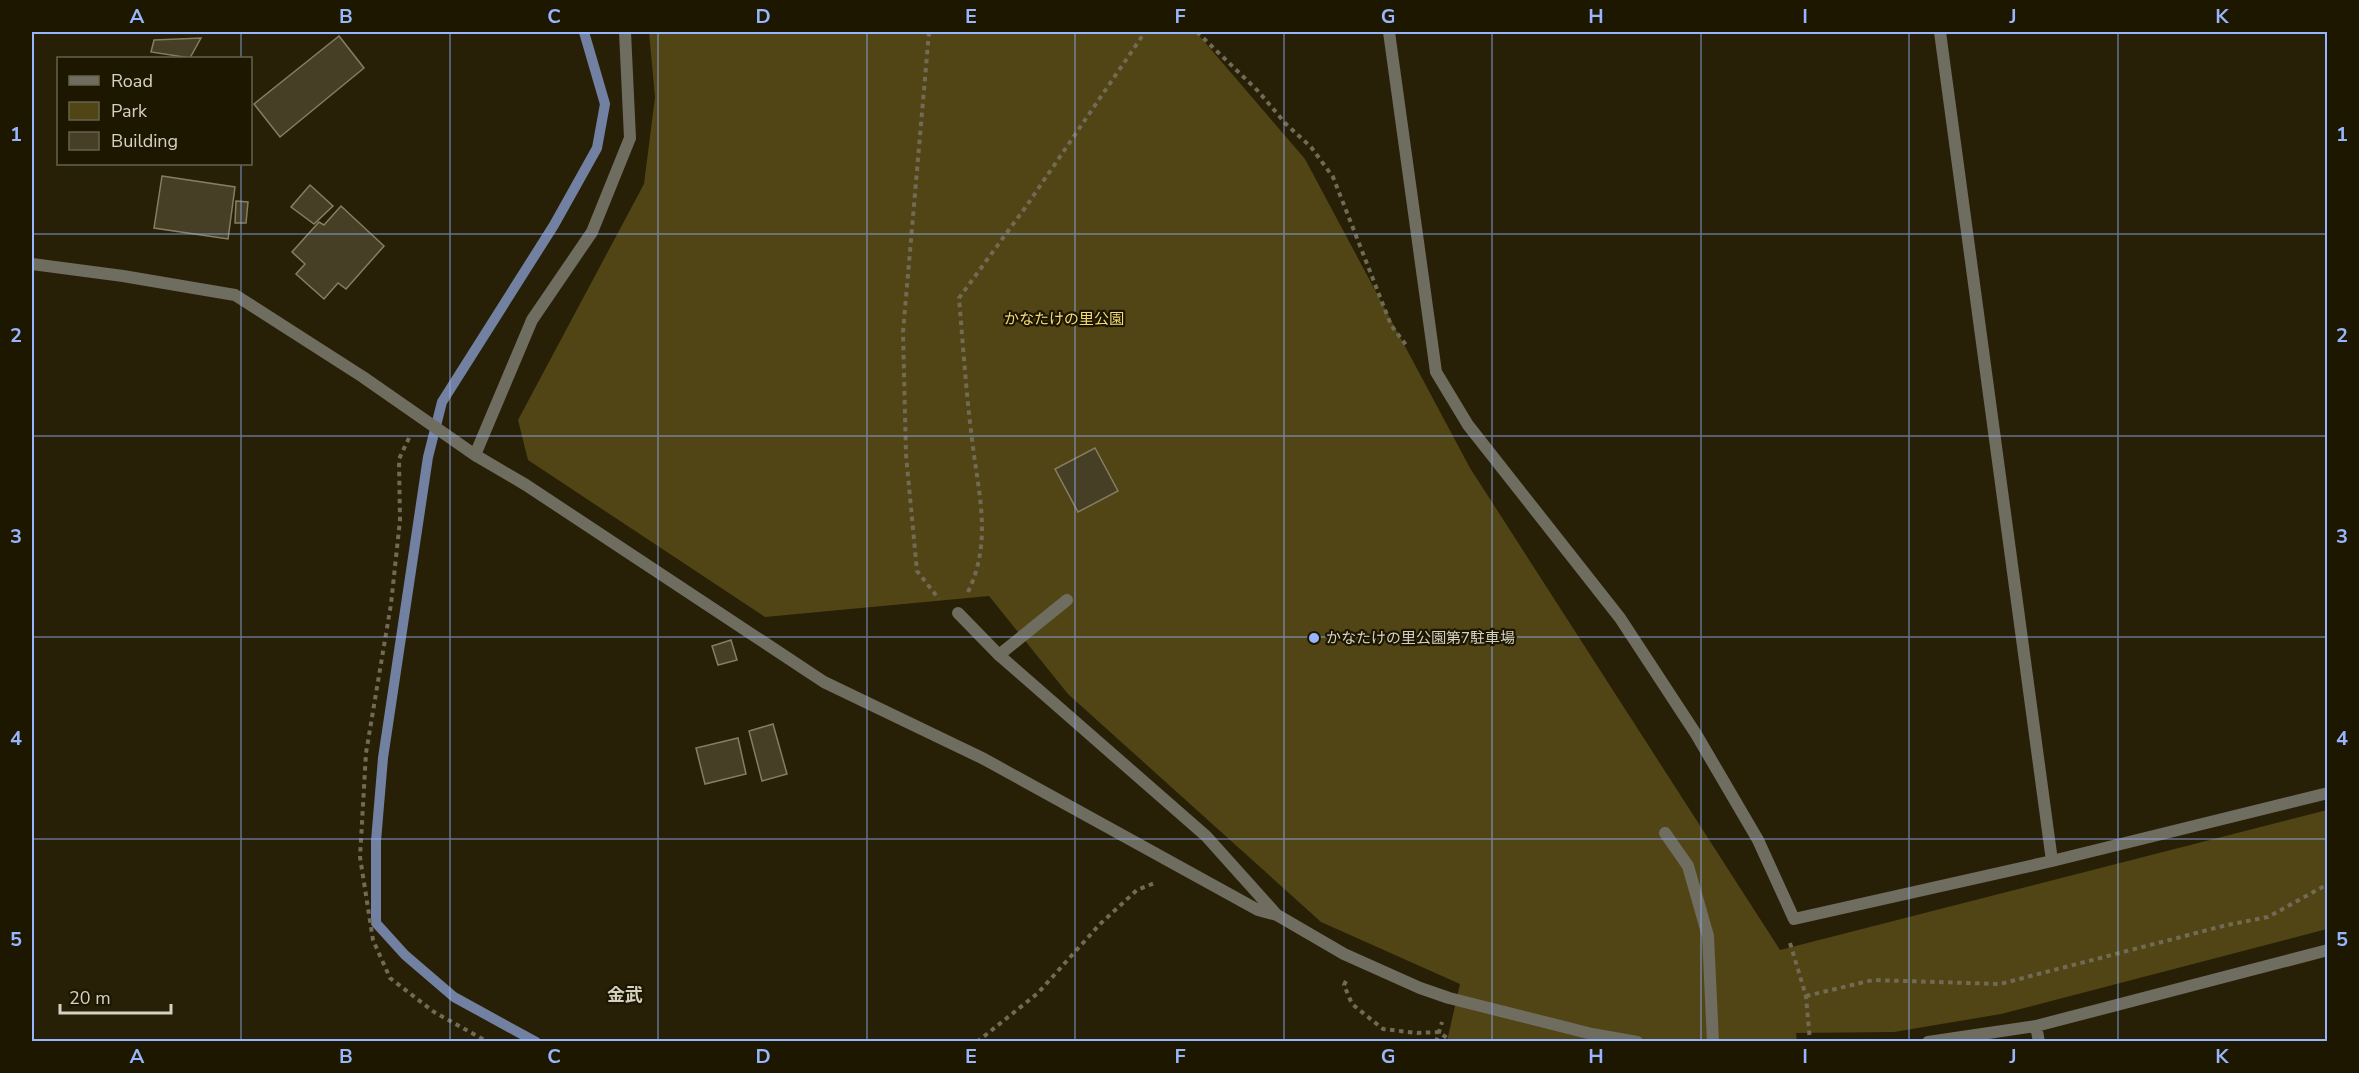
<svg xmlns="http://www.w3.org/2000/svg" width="2359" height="1073" font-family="'Nunito Sans','Noto Sans JP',sans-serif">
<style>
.green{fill:#514515}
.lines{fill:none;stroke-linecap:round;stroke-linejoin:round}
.stream{stroke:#7280a1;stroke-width:10}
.building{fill:#463f25;stroke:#867e62;stroke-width:1.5}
.path{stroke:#716b55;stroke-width:4;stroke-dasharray:4.5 4.5;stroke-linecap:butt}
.lane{stroke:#6f6c60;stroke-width:12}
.street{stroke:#6f6c60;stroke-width:12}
.grid{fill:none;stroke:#98b6fd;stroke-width:1.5;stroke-opacity:0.55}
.poi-dot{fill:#98b6fd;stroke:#1d1700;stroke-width:2}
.labels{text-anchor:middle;stroke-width:4.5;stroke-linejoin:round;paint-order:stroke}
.park-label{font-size:15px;fill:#f5db79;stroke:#1d1700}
.poi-label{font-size:15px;fill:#d6d2c3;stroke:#1d1700;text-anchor:start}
.quarter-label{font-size:18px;font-weight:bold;fill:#d6d2c3;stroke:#1d1700}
.neatline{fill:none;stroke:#98b6fd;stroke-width:2}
.grid-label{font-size:20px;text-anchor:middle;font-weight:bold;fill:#98b6fd}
</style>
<rect width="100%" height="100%" fill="#272006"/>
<path class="green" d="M 649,32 L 1196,32 L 1305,159 L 1470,468 L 1780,950 L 2327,810 L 2327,929 L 2001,1014 L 1894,1032 L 1796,1033 L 1797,1042 L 1447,1041 L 1460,984 L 1321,922 L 1068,694 L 989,596 L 765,617 L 528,460 L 518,420 L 644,184 L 655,97 Z"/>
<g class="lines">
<path class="stream" d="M 536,1042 L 454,997 L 405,955 L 376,923 L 376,841 L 383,758 L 428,457 L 442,402 L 554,225 L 597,148 L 605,104 L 584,32"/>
</g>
<path class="building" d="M 339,36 L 364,68 L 280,137 L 254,104 Z
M 201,38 L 190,58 L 151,52 L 154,40 Z
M 162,176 L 235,187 L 228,239 L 154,228 Z
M 310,185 L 333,206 L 314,224 L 291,207 Z
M 236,201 L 248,202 L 246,223 L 235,223 Z
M 341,206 L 384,246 L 346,289 L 338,283 L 324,299 L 296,274 L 305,264 L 292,252 L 319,222 L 324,225 Z
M 1095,448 L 1118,491 L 1078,512 L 1055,469 Z
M 731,640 L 737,660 L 718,665 L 712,646 Z
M 773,724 L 787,774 L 762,781 L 749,731 Z
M 738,738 L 746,774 L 705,784 L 696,748 Z"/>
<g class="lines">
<path class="path" d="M 929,32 L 903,332 L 906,455 L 917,571 L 939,599
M 1197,32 L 1258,91 L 1286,124 L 1311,147 L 1333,177 L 1391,325 L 1406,345
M 409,438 L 399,459 L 400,520 L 391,604 L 366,753 L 360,857 L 373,940 L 390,978 L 434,1012 L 488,1042
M 968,592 C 993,540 978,493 972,439 C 966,392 963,345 959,298 L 1025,208 L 1145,32
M 1790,943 L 1806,996 L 1810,1042
M 1346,981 L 1344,985 L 1352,1004 L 1383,1029 L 1417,1033 L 1439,1032 L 1452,1042
M 1806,996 L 1873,980 L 2000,984 L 2227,925 L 2268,917 L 2328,884
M 977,1042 L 1038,993 L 1100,924 L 1137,890 L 1157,882
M 1436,1042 L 1442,1022"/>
<path class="lane" d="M 999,655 L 1067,600
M 1665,833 L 1688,866 L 1708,936 L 1713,1042"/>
<path class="street" d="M 1389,32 L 1436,372 L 1468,425 L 1620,618 L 1696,734 L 1758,840 L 1794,919 L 2052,861 L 2328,793
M 1940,32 L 2052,861
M 32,264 L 123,276 L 235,295 L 363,377 L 475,455 L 526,485 L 824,682 L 984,759 L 1258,910 L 1277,915 L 1344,954 L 1420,988 L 1449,998 L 1592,1034 L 1637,1042
M 475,455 L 532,320 L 592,232 L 630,138 L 625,32
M 958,613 L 999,655 L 1206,836 L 1276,914
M 2036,1026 L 2039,1042
M 1928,1042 L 2036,1026 L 2328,950"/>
</g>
<path class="grid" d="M 241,32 L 241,58M 450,32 L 450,1042M 658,32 L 658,1042M 867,32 L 867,1042M 1075,32 L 1075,1042M 1284,32 L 1284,1042M 1492,32 L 1492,1042M 1701,32 L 1701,1042M 1909,32 L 1909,1042M 2118,32 L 2118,1042M 241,164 L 241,1042M 32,234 L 2328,234M 32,436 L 2328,436M 32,637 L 2328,637M 32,839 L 2328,839"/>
<circle class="poi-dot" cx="1314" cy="638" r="6"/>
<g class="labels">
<g class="park-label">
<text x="1064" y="324">かなたけの里公園</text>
</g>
<g class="poi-label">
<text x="1326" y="643">かなたけの里公園第7駐車場</text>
</g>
<g class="quarter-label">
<text x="625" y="1001">金武</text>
</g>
</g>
<rect width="2359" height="1073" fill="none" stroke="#1d1700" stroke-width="66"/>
<rect x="57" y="57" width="195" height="108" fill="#1d1700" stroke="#67624e" stroke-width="1.5"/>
<rect x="69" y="76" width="30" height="9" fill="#6f6c60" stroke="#67624e" stroke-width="1.5"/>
<text x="111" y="87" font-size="18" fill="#d6d2c3">Road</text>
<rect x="69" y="102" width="30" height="18" fill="#514515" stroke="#67624e" stroke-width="1.5"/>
<text x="111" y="117" font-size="18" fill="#d6d2c3">Park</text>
<rect x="69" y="132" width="30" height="18" fill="#463f25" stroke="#67624e" stroke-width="1.5"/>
<text x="111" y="147" font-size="18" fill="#d6d2c3">Building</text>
<path d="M60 1004v9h111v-9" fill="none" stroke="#d6d2c3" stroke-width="3"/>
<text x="69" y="1004" font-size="18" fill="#d6d2c3" stroke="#1d1700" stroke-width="4.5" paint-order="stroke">20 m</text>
<rect x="33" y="33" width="2293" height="1007" class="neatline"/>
<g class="grid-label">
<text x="137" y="23">A</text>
<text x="346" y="23">B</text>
<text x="554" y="23">C</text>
<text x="763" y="23">D</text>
<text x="971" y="23">E</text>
<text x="1180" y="23">F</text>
<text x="1388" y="23">G</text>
<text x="1596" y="23">H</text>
<text x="1805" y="23">I</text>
<text x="2013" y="23">J</text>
<text x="2222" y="23">K</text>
<text x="16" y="141">1</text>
<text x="2342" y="141">1</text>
<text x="16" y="342">2</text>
<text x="2342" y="342">2</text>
<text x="16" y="543">3</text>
<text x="2342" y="543">3</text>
<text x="16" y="745">4</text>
<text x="2342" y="745">4</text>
<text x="16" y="946">5</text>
<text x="2342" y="946">5</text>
<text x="137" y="1063">A</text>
<text x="346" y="1063">B</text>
<text x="554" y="1063">C</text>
<text x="763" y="1063">D</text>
<text x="971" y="1063">E</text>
<text x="1180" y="1063">F</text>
<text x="1388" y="1063">G</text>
<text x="1596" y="1063">H</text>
<text x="1805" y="1063">I</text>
<text x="2013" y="1063">J</text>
<text x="2222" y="1063">K</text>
</g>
</svg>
